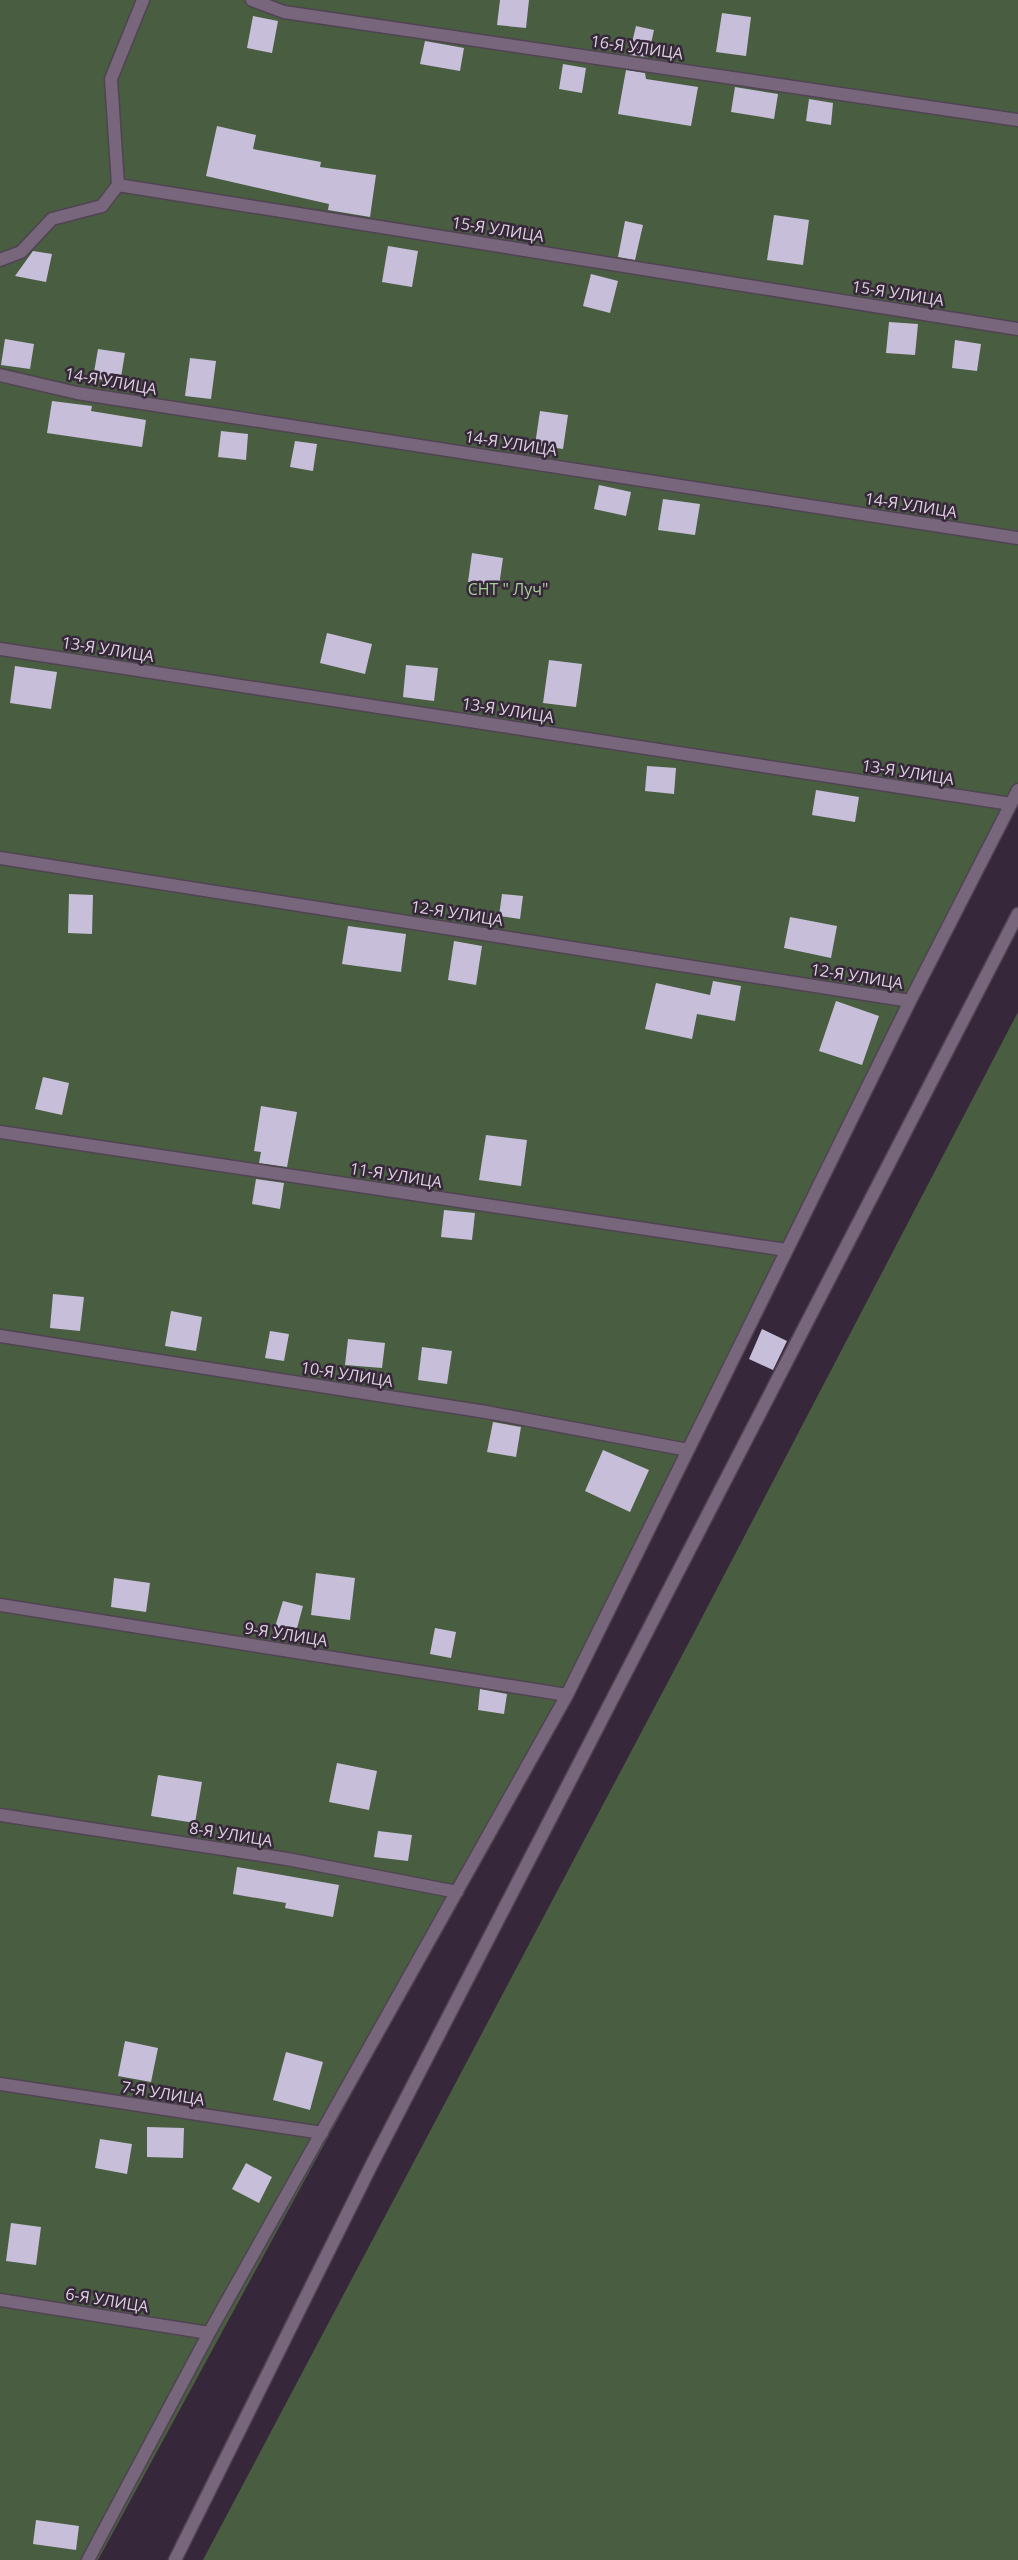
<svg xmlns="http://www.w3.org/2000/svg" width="1018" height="2560" font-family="'Open Sans',sans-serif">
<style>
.green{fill:#495e41}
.building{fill:#c7beda}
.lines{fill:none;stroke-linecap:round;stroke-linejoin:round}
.minor-casing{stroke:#504352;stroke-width:15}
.minor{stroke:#78667c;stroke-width:12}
.labels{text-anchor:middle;stroke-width:5;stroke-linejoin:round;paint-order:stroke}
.street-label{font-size:16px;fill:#ddd3df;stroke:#37273a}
.park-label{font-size:16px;fill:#a6d096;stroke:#37273a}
</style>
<rect width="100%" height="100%" fill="#37273a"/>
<path class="green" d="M 0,0 L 1018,0 L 1018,791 L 567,1698 L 98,2560 L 0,2560 Z
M 1018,1012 L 1018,2560 L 203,2560 L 696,1629 Z"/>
<path class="building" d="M 500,0 L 529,0 L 526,28 L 497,25 Z
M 722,13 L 751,17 L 746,56 L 716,52 Z
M 253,16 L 278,21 L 272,53 L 247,48 Z
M 636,26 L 654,30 L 648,57 L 629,55 Z
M 425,41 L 464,48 L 460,71 L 420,64 Z
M 563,64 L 586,68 L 582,93 L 559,89 Z
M 626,70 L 645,73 L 646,79 L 698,87 L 691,126 L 618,114 Z
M 735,87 L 778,94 L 774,119 L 731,112 Z
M 809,99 L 833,103 L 831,125 L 806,121 Z
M 217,126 L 256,135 L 253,149 L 321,162 L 320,167 L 376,175 L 370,217 L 328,210 L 329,204 L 206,176 Z
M 774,215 L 809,220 L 803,265 L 767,260 Z
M 625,221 L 643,225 L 635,260 L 618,257 Z
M 388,246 L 418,251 L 412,287 L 382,282 Z
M 33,251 L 52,254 L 46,282 L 15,276 Z
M 591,274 L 618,281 L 610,313 L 583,306 Z
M 889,322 L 918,324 L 915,355 L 886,353 Z
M 5,339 L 34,344 L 30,369 L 1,365 Z
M 955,340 L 981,344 L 977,371 L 952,368 Z
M 98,349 L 125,353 L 120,383 L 93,378 Z
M 190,358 L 216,361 L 211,399 L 185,396 Z
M 52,401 L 92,406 L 91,411 L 146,420 L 142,447 L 47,433 Z
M 540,411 L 568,415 L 563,449 L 535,445 Z
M 221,431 L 248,434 L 246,460 L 218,457 Z
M 295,441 L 317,444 L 313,471 L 290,467 Z
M 599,485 L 631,492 L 626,516 L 594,509 Z
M 663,499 L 700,504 L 695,535 L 658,530 Z
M 472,553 L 503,558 L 499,586 L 468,582 Z
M 327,633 L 372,644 L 365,674 L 320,663 Z
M 549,660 L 582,664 L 576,707 L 543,703 Z
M 406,665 L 438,668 L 434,701 L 403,697 Z
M 15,666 L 57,672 L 51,709 L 10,703 Z
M 647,766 L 676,768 L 674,794 L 645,791 Z
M 816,790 L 859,797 L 855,822 L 812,815 Z
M 69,894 L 93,895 L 92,934 L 68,933 Z
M 502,894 L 523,896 L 520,919 L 499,916 Z
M 790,917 L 837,926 L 831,958 L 784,948 Z
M 348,926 L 406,934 L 401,972 L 342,964 Z
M 454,941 L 482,946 L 476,985 L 448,980 Z
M 713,981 L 741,986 L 735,1021 L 697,1014 L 692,1039 L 645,1029 L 656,983 L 710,995 Z
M 836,1001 L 879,1016 L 862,1065 L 819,1051 Z
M 43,1077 L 69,1083 L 62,1115 L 35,1109 Z
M 261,1106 L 297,1112 L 287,1167 L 259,1163 L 261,1152 L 254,1151 Z
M 486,1135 L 527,1140 L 521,1186 L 479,1180 Z
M 256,1179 L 284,1183 L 280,1209 L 252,1204 Z
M 444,1210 L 475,1213 L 472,1240 L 441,1237 Z
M 53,1294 L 84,1297 L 80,1331 L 50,1328 Z
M 171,1311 L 202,1317 L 196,1351 L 165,1346 Z
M 762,1329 L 787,1341 L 773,1370 L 749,1359 Z
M 270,1331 L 289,1334 L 284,1361 L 265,1358 Z
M 348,1339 L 385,1343 L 382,1368 L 345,1365 Z
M 422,1347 L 452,1351 L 447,1384 L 418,1380 Z
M 493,1422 L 521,1427 L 516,1457 L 487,1452 Z
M 603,1450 L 649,1470 L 630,1512 L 585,1491 Z
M 316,1573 L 355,1578 L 350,1620 L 311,1615 Z
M 114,1578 L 150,1583 L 146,1612 L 111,1607 Z
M 283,1601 L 303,1606 L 296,1632 L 275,1627 Z
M 435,1628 L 456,1632 L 451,1658 L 430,1654 Z
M 480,1689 L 507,1694 L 504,1714 L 478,1710 Z
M 337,1763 L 377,1771 L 369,1810 L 329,1802 Z
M 158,1775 L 202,1782 L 195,1823 L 151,1816 Z
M 378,1831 L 412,1835 L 408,1861 L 374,1857 Z
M 237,1867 L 339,1885 L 333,1917 L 285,1908 L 286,1903 L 233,1894 Z
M 125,2041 L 158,2048 L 151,2082 L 118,2076 Z
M 286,2052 L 323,2062 L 310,2110 L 273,2100 Z
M 147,2127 L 184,2128 L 183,2158 L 147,2157 Z
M 100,2139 L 132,2144 L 127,2174 L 95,2168 Z
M 246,2163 L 272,2177 L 259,2203 L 232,2189 Z
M 11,2223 L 41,2227 L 36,2265 L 6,2261 Z
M 36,2520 L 79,2526 L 76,2550 L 33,2544 Z"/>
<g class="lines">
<g class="minor-casing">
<path id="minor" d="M 252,0 L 284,12 L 1018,120
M 118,185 L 111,79 L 143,0
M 0,260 L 21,252 L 52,219 L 102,206 L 118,185 L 1018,329
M 0,375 L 77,393 L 1018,538
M 0,649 L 1011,804
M 0,858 L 910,1001
M 0,1132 L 786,1250
M 0,1336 L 486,1412 L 688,1450
M 0,1605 L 567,1695
M 0,1815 L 287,1859 L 457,1892
M 0,2084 L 322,2133
M 0,2300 L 209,2333
M 88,2560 L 209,2333 L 567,1695 L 910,1001 L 1018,790
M 175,2560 L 371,2166 L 1018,914"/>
</g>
<use href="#minor" class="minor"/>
</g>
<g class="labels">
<g class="street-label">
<text transform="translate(637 47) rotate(8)" y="6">16-Я УЛИЦА</text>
<text transform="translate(498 229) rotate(9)" y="6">15-Я УЛИЦА</text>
<text transform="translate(898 293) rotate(9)" y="6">15-Я УЛИЦА</text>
<text transform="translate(111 381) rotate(10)" y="6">14-Я УЛИЦА</text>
<text transform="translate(511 443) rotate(9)" y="6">14-Я УЛИЦА</text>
<text transform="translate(911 505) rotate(9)" y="6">14-Я УЛИЦА</text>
<text transform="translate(108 649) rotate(9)" y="6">13-Я УЛИЦА</text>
<text transform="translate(508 710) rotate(9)" y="6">13-Я УЛИЦА</text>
<text transform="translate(908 772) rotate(9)" y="6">13-Я УЛИЦА</text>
<text transform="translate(457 913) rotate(9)" y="6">12-Я УЛИЦА</text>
<text transform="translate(857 976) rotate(9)" y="6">12-Я УЛИЦА</text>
<text transform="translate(396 1175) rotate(9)" y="6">11-Я УЛИЦА</text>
<text transform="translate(347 1374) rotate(9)" y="6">10-Я УЛИЦА</text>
<text transform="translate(286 1634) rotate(9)" y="6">9-Я УЛИЦА</text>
<text transform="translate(231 1834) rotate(9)" y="6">8-Я УЛИЦА</text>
<text transform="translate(163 2093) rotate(9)" y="6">7-Я УЛИЦА</text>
<text transform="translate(107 2300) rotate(9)" y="6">6-Я УЛИЦА</text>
</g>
<g class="park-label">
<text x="508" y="595">СНТ " Луч"</text>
</g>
</g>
</svg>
